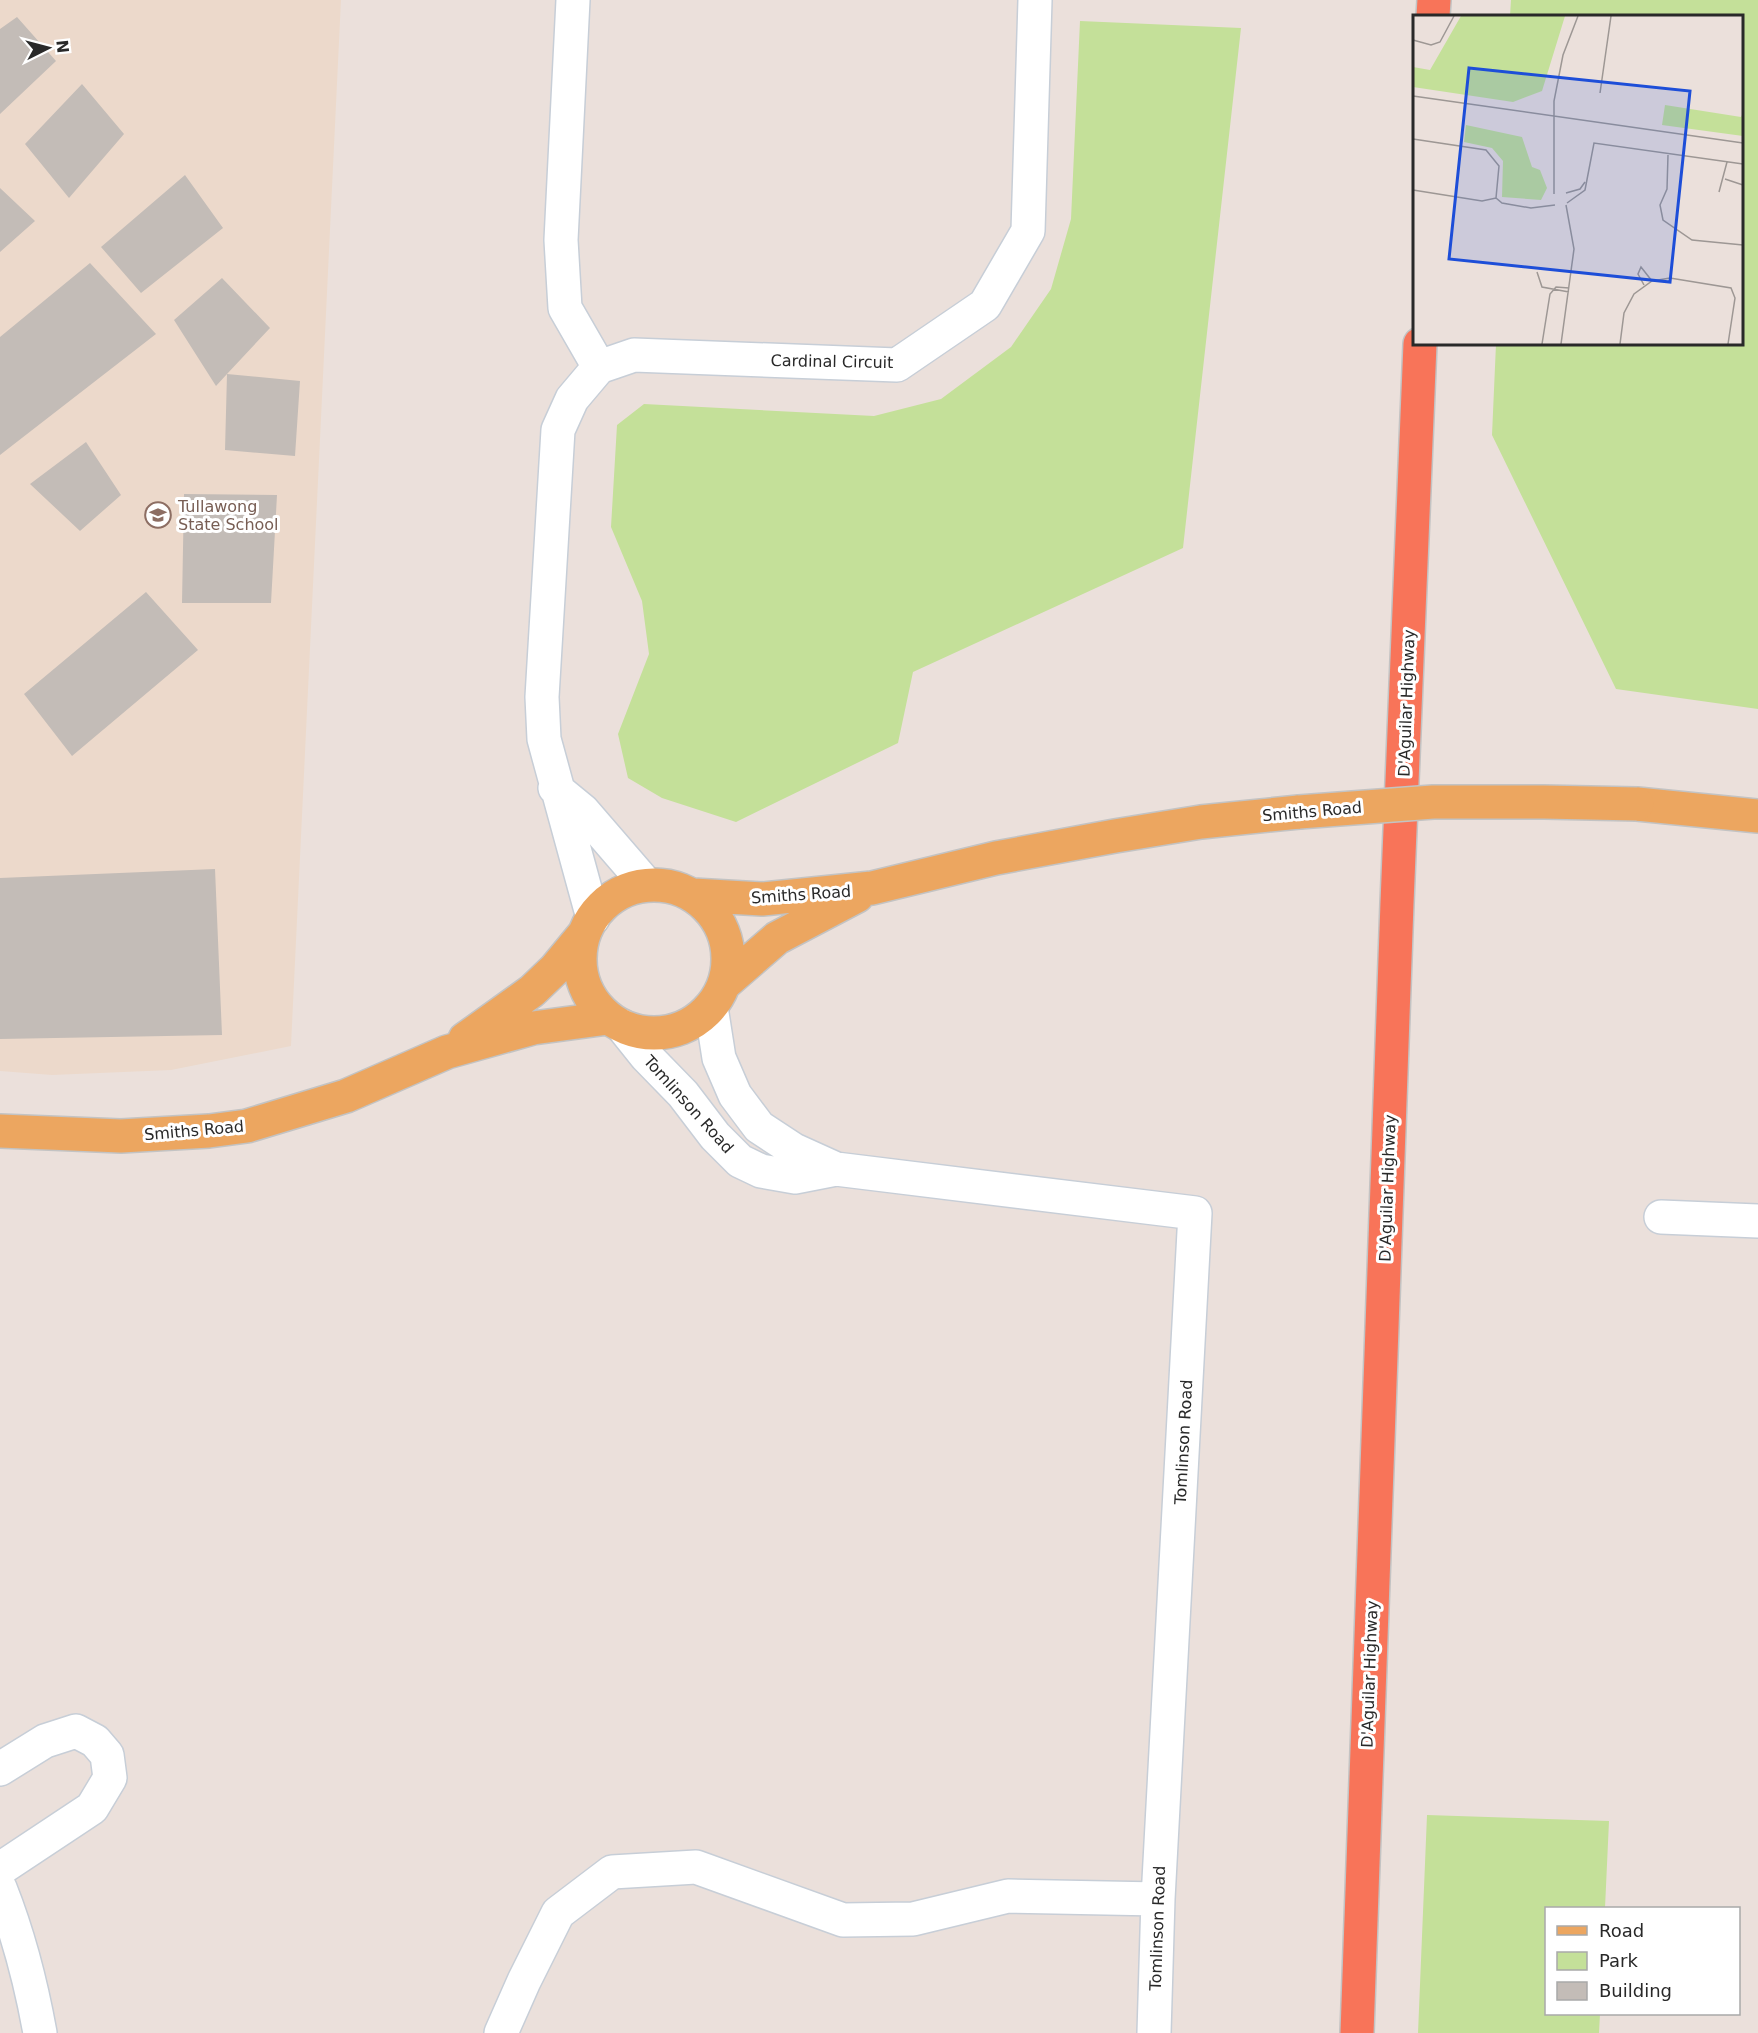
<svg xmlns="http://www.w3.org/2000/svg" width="1758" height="2033" font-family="'DejaVu Sans',sans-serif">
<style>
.education{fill:#ecd9cb}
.green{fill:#c4e099}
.building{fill:#c3bcb7}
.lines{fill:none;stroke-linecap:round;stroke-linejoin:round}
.minor-casing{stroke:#c7ced7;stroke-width:36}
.major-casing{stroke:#c3c3c3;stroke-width:36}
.highway-casing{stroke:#c3c3c3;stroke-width:36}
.minor{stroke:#fff;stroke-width:33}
.major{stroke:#eca660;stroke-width:33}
.highway{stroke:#f87459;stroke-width:33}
.major-bridge-casing{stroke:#c3c3c3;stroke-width:36;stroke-linecap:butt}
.major-bridge{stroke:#eca660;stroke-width:33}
.labels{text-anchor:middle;stroke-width:6;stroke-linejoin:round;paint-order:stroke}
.street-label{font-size:16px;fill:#292929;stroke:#fff}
.education-label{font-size:16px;fill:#785e54;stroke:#fff;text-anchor:start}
.inset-road{fill:none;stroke:#9d9794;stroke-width:1.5}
.view{fill:#1d4ed8;fill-opacity:0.15;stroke:#1d4ed8;stroke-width:3}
.inset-edge{fill:none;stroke:#292929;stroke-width:3}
</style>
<rect width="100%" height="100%" fill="#ebe0db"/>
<path class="education" d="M 0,0 L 341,0 L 291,1046 L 171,1070 L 52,1075 L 0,1071 Z"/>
<path class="green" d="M 1511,0 L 1758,0 L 1758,709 L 1616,689 L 1492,435 L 1496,344 L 1742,344 L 1742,16 L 1510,16 Z
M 1080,21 L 1241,28 L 1183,548 L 913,672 L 898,743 L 736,822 L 662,798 L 628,778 L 618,734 L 649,654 L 642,601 L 611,527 L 617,425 L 644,404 L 874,416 L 941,399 L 1011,347 L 1051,289 L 1071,219 Z
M 1427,1815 L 1609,1821 L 1605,1908 L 1546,1908 L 1546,2014 L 1600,2014 L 1599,2033 L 1418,2033 Z"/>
<path class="building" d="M 17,17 L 56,61 L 0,114 L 0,29 Z
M 82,84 L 124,134 L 69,198 L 25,144 Z
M 185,175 L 223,228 L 141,293 L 101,247 Z
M 0,188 L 35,221 L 0,252 Z
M 90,263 L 156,334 L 0,455 L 0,337 Z
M 222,278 L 270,328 L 227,374 L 300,381 L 295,456 L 225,450 L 227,374 L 216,386 L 174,320 Z
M 86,442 L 121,495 L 80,531 L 30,484 Z
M 184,494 L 277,495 L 271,603 L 182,603 Z
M 146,592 L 198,650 L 72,756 L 24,694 Z
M 215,869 L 222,1035 L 0,1039 L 0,878 Z"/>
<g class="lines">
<g class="minor-casing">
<path id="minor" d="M 573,0 L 561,240 L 565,308 L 599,367 L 572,399 L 558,430 L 542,697 L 544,739 L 593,918
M 599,367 L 634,355 L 897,365 L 985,305 L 1028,231 L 1035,0
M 555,788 L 583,811 L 646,884
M 711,1007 L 719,1058 L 735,1095 L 759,1127 L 794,1150 L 836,1169 L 1195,1213 L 1158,1899 L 1154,2033
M 622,1026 L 646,1056 L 683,1094 L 715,1136 L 740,1161 L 761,1171 L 795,1177 L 836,1169
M 1661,1217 L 1758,1221
M 0,1769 L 45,1741 L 76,1731 L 95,1741 L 107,1755 L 110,1778 L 92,1808 L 0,1869
M 0,1888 C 19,1936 31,1983 40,2033
M 501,2033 L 524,1981 L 558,1913 L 612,1872 L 696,1867 L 843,1920 L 913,1919 L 1008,1896 L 1158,1899"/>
</g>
<g class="major-casing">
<path id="major" d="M 1637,804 L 1758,816
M580 959a74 74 0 1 1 148 0a74 74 0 1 1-148 0Z
M 693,895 L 762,899 L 872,888 L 996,858 L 1115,836 L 1201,822 L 1299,812
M 724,984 L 777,938 L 857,896
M 465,1039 L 532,991 L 555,969 L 584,934
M 0,1131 L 121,1136 L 209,1131 L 247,1126 L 346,1096 L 447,1052 L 533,1028 L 608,1018"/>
</g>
<g class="highway-casing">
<path id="highway" d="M 1433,16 L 1434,0
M 1357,2033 L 1397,903 L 1420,344"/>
</g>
<use href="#minor" class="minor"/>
<use href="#major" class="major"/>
<use href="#highway" class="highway"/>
<g class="major-bridge-casing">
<path id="major-bridge" d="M 1299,812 L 1433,802 L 1544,802 L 1637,804"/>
</g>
<use href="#major-bridge" class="major-bridge"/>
</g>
<defs>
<g id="school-ring" transform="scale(1.35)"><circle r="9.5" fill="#fff" stroke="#8d6e63" stroke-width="1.5"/><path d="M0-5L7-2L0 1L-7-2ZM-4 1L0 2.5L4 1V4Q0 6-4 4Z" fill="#8d6e63"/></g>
</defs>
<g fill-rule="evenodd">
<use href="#school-ring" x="158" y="515"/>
</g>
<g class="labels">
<g class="street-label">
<text transform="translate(832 361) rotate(1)" y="6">Cardinal Circuit</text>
<text transform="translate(1406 703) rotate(-88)" y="6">D'Aguilar Highway</text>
<text transform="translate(1312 811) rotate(-5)" y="6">Smiths Road</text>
<text transform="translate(801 894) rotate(-4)" y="6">Smiths Road</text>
<text transform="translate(689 1104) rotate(48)" y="6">Tomlinson Road</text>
<text transform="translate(194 1130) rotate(-5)" y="6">Smiths Road</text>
<text transform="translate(1387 1188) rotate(-88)" y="6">D'Aguilar Highway</text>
<text transform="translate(1183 1442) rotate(-87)" y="6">Tomlinson Road</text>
<text transform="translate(1369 1674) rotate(-88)" y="6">D'Aguilar Highway</text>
<text transform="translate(1157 1928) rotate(-88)" y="6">Tomlinson Road</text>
</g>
<g class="education-label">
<text x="178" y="512">Tullawong<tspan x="178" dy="18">State School</tspan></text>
</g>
</g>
<g transform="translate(1413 15)">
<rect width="330" height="330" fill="#ebe0db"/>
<path d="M 48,1 L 152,1 L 129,76 L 100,87 L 0,72 L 0,52 L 17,55 ZM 252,90 L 328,102 L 330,98 L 330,121 L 249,110 ZM 53,110 L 109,122 L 119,152 L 127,155 L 134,173 L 128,185 L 89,182 L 90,146 L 79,133 L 51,127 Z" fill="#c4e099"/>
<path class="inset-road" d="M 0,25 L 18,30 L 27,27 L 41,1M 187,78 L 198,1M 0,81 L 330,128M 0,124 L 73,135 L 86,151 L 83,183M 255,140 L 254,174 L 247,190 L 250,205 L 279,225 L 330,230M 312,164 L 330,170M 0,175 L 69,186 L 83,183 L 89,188 L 118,193 L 142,190M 306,177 L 314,147M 153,178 L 167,174 L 172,167M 141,179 L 141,86 L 150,40 L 165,1M 154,188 L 172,175 L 181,128 L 330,149M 124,257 L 129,272 L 156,277M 231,270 L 225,259 L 228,252 L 239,266M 129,329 L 137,279 L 143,272 L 156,273M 148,329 L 161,234 L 153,190M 207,329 L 211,298 L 221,279 L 239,266 L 257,263 L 318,273 L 322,283 L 315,329"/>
<path class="view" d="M 56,53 L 277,76 L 257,267 L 36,244 Z"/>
<rect width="330" height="330" class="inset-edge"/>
</g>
<rect x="1545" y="1907" width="195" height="108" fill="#ffffff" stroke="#a9a9a9" stroke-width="1.5"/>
<rect x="1557" y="1926" width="30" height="9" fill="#eca660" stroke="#a9a9a9" stroke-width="1.5"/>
<text x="1599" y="1937" font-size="18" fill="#292929">Road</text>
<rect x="1557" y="1952" width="30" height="18" fill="#c4e099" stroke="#a9a9a9" stroke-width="1.5"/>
<text x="1599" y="1967" font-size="18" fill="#292929">Park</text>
<rect x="1557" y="1982" width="30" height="18" fill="#c3bcb7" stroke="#a9a9a9" stroke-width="1.5"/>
<text x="1599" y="1997" font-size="18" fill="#292929">Building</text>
<g transform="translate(48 48) rotate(84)" stroke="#ffffff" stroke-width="4.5" paint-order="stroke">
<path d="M0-4.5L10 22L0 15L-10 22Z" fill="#292929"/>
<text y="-9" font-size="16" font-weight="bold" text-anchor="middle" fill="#292929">N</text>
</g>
</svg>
